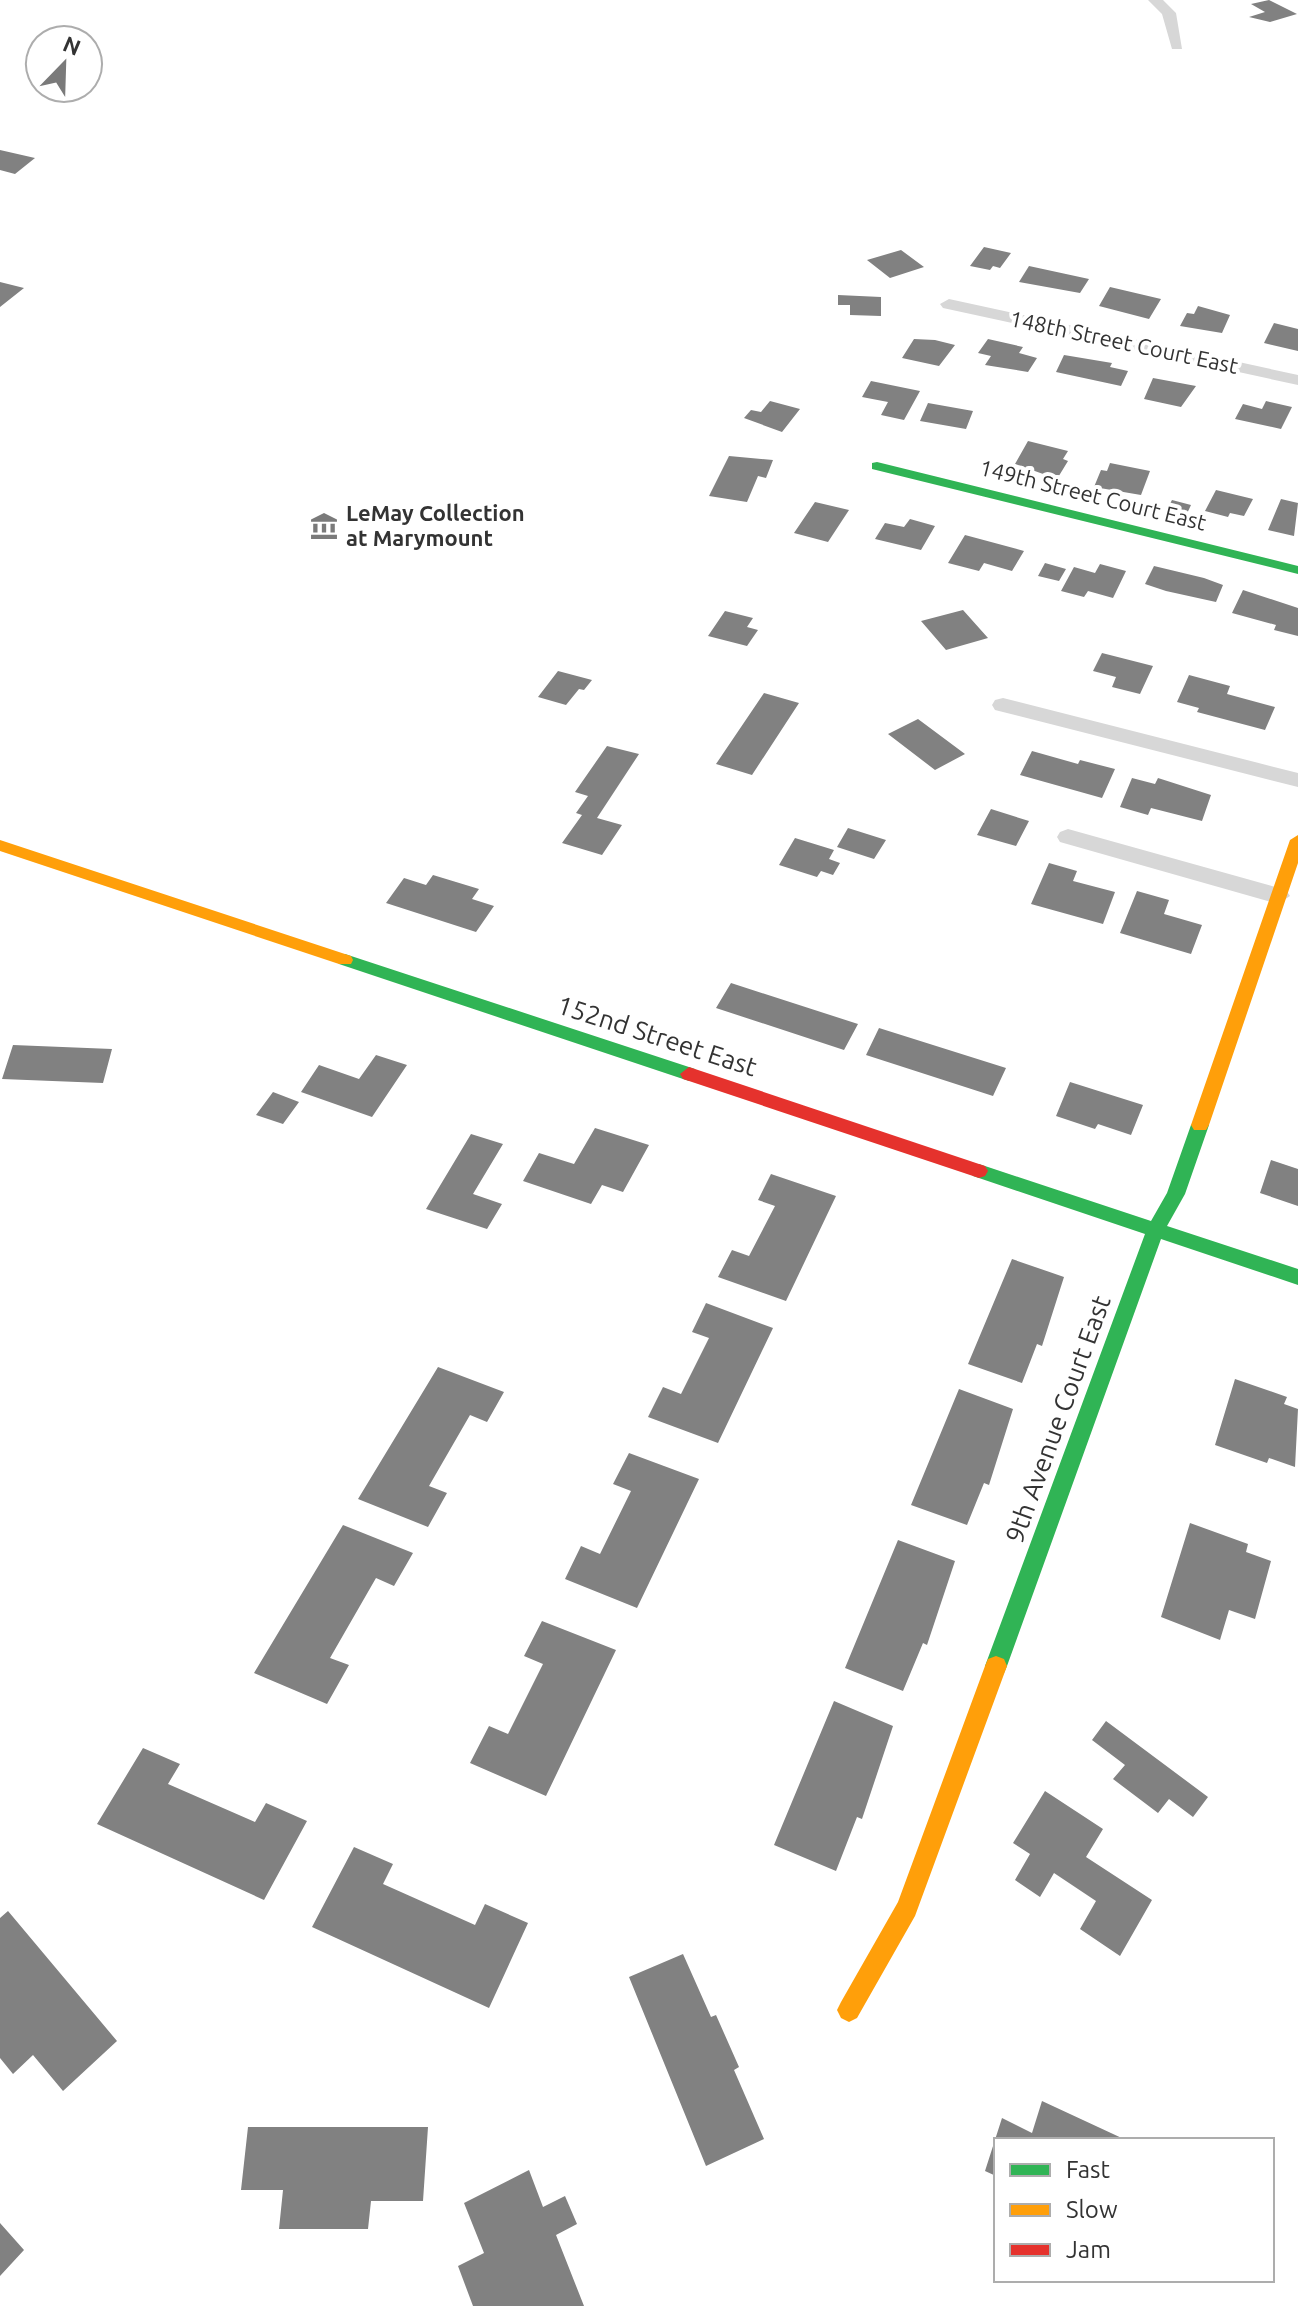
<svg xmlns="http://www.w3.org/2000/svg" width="1298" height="2306" font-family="Ubuntu,sans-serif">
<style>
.building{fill:#818181}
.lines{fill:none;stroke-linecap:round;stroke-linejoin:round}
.street{fill:#d7d7d7;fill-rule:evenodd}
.fast{fill:#30b455;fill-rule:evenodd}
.slow{fill:#ff9f0a;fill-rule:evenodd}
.jam{fill:#e5322d;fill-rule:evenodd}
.labels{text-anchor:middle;stroke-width:8;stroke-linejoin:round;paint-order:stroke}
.far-street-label{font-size:22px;fill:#333;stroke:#fff}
.far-poi-label{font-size:22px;font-weight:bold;fill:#333;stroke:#fff;text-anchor:start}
.street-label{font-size:26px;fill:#333;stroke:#fff}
</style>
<rect width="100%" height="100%" fill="#fff"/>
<path class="building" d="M 1269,0 L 1297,14 L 1270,22 L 1249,17 L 1265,12 L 1251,4 Z
M 0,150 L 35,158 L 15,174 L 0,170 Z
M 984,247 L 1011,253 L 1000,268 L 993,266 L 990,270 L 970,266 Z
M 901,250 L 924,267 L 890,278 L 867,260 Z
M 1029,266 L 1089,279 L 1080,293 L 1019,282 Z
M 0,282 L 24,288 L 0,307 Z
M 1110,287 L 1161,299 L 1149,319 L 1099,306 Z
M 838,295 L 881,297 L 881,316 L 850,315 L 850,305 L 838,305 Z
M 1198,306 L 1230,315 L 1222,333 L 1180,326 L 1187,313 L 1194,314 Z
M 1274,323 L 1298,329 L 1298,351 L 1264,343 Z
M 914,339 L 935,340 L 955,345 L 939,366 L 902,358 Z
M 988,339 L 1023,347 L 1019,353 L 1037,358 L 1028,372 L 985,365 L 991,356 L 978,353 Z
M 1064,355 L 1112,363 L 1110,367 L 1128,371 L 1121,386 L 1056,372 Z
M 1153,378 L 1196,386 L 1181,407 L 1144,399 Z
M 871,381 L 920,391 L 904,420 L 881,415 L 888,402 L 862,397 Z
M 770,401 L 800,409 L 782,432 L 744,418 L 751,410 L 761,412 Z
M 1266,401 L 1292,407 L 1281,429 L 1235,419 L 1243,404 L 1262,409 Z
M 928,403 L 973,411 L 966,429 L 920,421 Z
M 1028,441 L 1068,451 L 1063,459 L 1068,461 L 1057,479 L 1015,464 Z
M 729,456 L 773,460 L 766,478 L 758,476 L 747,502 L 709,496 Z
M 1110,463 L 1150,471 L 1141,495 L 1094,487 L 1101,470 L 1107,471 Z
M 1216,490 L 1253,499 L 1244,516 L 1230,513 L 1228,517 L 1205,511 Z
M 1281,499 L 1298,503 L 1294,536 L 1268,530 Z
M 1172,500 L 1191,505 L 1184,520 L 1164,515 Z
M 815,502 L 849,510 L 828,542 L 794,533 Z
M 910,519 L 935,526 L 921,550 L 875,539 L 885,523 L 904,527 Z
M 965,535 L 1024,551 L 1012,571 L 984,563 L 979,571 L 948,563 Z
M 1045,563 L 1066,569 L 1059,581 L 1038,576 Z
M 1100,564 L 1126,571 L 1113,598 L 1088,591 L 1084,597 L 1061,591 L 1074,567 L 1095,573 Z
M 1154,566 L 1204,578 L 1223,585 L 1216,602 L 1166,591 L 1145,584 Z
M 1243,590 L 1298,608 L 1298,636 L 1274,630 L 1276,625 L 1232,613 Z
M 963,610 L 988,638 L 946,650 L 921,621 Z
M 725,611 L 753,618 L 747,627 L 758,630 L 747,646 L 708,636 Z
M 1102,653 L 1153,666 L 1140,694 L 1112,687 L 1116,677 L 1093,671 Z
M 558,671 L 592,680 L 584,690 L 579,689 L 566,705 L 538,697 Z
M 1189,675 L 1230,686 L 1227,694 L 1275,707 L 1265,730 L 1197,712 L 1199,708 L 1177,702 Z
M 764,693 L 799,703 L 752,775 L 716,764 Z
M 918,719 L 965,754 L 935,770 L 888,734 Z
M 607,746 L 639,754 L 597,818 L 622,825 L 602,855 L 562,843 L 582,815 L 576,813 L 588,796 L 575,792 Z
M 1032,751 L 1078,764 L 1080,760 L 1115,769 L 1102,798 L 1020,775 Z
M 1132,778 L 1155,784 L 1158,778 L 1211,795 L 1202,821 L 1151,808 L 1148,815 L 1120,807 Z
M 991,809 L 1029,821 L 1016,846 L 977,835 Z
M 848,828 L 886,840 L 874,859 L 837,847 Z
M 795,838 L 834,850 L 829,859 L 840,863 L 833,875 L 821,871 L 817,877 L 779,865 Z
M 1049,863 L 1077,871 L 1073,881 L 1115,892 L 1103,924 L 1031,904 Z
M 433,875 L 479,889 L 472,899 L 494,906 L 476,932 L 386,903 L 404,878 L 426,885 Z
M 1137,891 L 1169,900 L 1164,914 L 1202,925 L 1191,954 L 1120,933 Z
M 731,983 L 858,1024 L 844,1050 L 716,1008 Z
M 879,1028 L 1006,1068 L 993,1096 L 866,1055 Z
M 13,1045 L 112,1049 L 103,1083 L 2,1079 Z
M 376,1055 L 407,1065 L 372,1117 L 301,1092 L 319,1065 L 359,1079 Z
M 1070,1082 L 1143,1105 L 1131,1135 L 1098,1124 L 1095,1129 L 1056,1116 Z
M 273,1092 L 299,1102 L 283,1124 L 256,1115 Z
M 595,1128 L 649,1145 L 623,1192 L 602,1185 L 591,1204 L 523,1181 L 539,1153 L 574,1164 Z
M 471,1134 L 503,1144 L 473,1194 L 502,1204 L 487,1229 L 426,1209 Z
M 1271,1160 L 1298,1169 L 1298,1206 L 1260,1193 Z
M 771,1174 L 836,1196 L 786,1301 L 718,1277 L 732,1250 L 749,1256 L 775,1206 L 758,1200 Z
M 1012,1259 L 1064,1277 L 1042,1346 L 1037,1344 L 1022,1383 L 968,1364 Z
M 706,1303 L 773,1328 L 718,1443 L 648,1417 L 663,1387 L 681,1394 L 709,1338 L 692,1332 Z
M 438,1367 L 504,1392 L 487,1422 L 470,1415 L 429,1486 L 447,1493 L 428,1527 L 358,1499 Z
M 1235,1379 L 1287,1397 L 1284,1404 L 1298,1409 L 1295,1467 L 1269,1458 L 1267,1463 L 1215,1445 Z
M 959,1389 L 1013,1409 L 989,1485 L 984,1483 L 967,1525 L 911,1505 Z
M 629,1453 L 699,1479 L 637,1608 L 565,1579 L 581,1546 L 600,1554 L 631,1491 L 613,1484 Z
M 1190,1523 L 1248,1544 L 1246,1552 L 1271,1561 L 1255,1619 L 1229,1610 L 1220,1640 L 1161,1617 Z
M 343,1525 L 413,1553 L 394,1586 L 376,1578 L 330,1658 L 349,1665 L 327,1704 L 254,1673 Z
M 898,1540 L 955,1561 L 927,1645 L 923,1643 L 903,1691 L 845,1668 Z
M 542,1621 L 616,1650 L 546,1796 L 470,1763 L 489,1726 L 508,1734 L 543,1664 L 524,1656 Z
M 834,1701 L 893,1726 L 862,1819 L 857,1817 L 836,1871 L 774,1845 Z
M 1106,1721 L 1208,1797 L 1193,1817 L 1169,1799 L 1158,1813 L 1113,1779 L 1125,1765 L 1092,1740 Z
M 143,1748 L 180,1764 L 168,1784 L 255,1822 L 266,1803 L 307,1821 L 264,1900 L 97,1824 Z
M 1045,1791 L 1103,1829 L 1086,1857 L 1152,1900 L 1120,1956 L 1080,1929 L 1096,1901 L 1054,1873 L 1040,1897 L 1015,1880 L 1030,1854 L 1013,1843 Z
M 354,1847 L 393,1864 L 383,1884 L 475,1925 L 485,1904 L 528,1923 L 489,2008 L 312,1927 Z
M 8,1911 L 117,2041 L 63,2091 L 33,2055 L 13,2074 L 0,2058 L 0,1918 Z
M 683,1954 L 711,2017 L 716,2015 L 739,2067 L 734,2070 L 764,2139 L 706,2166 L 629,1977 Z
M 1042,2101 L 1126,2140 L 996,2140 L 996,2176 L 985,2171 L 1002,2118 L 1032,2133 Z
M 248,2127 L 428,2127 L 423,2201 L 371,2201 L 368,2229 L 279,2229 L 283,2190 L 241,2190 Z
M 529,2170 L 543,2207 L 565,2196 L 577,2224 L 556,2235 L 584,2306 L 473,2306 L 458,2266 L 484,2253 L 464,2203 Z
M 0,2223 L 24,2250 L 0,2276 Z"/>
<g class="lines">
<path class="street" d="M 1148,0 L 1163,0 L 1176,13 L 1182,49 L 1172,49 L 1162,14 Z
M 949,299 L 1298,375 L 1298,385 L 943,308 L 940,304 Z
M 1003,698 L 1298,773 L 1298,787 L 995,710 L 992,705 L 995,700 Z
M 1068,829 L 1286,890 L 1290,896 L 1278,904 L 1060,842 L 1057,837 L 1060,832 Z"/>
<path class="fast" d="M 877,462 L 1298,566 L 1298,574 L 872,469 L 872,463 Z
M 345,954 L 695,1069 L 698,1074 L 689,1081 L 339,964 L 337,960 Z
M 1200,1118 L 1209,1125 L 1185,1194 L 1167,1226 L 1298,1269 L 1298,1285 L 1161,1239 L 1007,1666 L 1004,1673 L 996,1676 L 988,1673 L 985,1666 L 1145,1234 L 973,1176 L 970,1171 L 973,1166 L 979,1164 L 1151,1221 L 1167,1193 L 1191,1125 Z"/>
<path class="slow" d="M 1298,835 L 1298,863 L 1209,1125 L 1206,1130 L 1194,1130 L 1191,1125 L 1290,840 Z
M 0,840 L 351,956 L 353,960 L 351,964 L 339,964 L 0,851 Z
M 996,1656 L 1004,1659 L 1007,1666 L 915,1916 L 857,2018 L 849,2022 L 841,2018 L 837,2010 L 841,2002 L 898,1902 L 985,1666 L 988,1659 Z"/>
<path class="jam" d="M 689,1067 L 985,1166 L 988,1171 L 985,1176 L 979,1178 L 683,1079 L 680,1074 Z"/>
</g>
<defs>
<g id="museum-bare" transform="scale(2.16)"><path d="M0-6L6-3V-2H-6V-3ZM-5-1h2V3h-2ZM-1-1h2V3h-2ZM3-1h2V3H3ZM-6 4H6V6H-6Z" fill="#7a7a7a" stroke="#fff" stroke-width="2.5" paint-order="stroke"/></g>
</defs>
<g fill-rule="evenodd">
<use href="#museum-bare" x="324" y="526"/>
</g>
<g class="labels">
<g class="far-street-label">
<text transform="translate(1124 342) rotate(12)" y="8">148th Street Court East</text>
<text transform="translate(1093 495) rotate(14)" y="8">149th Street Court East</text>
</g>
<g class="far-poi-label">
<text x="346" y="521">LeMay Collection<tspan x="346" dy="25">at Marymount</tspan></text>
</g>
<g class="street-label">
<text transform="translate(657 1036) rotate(18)" y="9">152nd Street East</text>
<text transform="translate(1058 1419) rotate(-70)" y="9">9th Avenue Court East</text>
</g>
</g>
<rect x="994" y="2138" width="280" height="144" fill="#ffffff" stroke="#adadad" stroke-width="2"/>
<rect x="1010" y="2164" width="40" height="12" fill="#30b455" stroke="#adadad" stroke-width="2"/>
<text x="1066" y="2178" font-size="24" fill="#333333">Fast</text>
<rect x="1010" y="2204" width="40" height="12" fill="#ff9f0a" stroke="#adadad" stroke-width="2"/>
<text x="1066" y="2218" font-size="24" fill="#333333">Slow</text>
<rect x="1010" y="2244" width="40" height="12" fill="#e5322d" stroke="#adadad" stroke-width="2"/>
<text x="1066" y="2258" font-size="24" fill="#333333">Jam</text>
<g transform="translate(64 64) rotate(23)"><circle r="38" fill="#ffffff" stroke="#adadad" stroke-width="2"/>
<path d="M0-6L14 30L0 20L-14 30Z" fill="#7a7a7a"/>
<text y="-12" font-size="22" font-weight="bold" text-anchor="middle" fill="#333333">N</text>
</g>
</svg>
